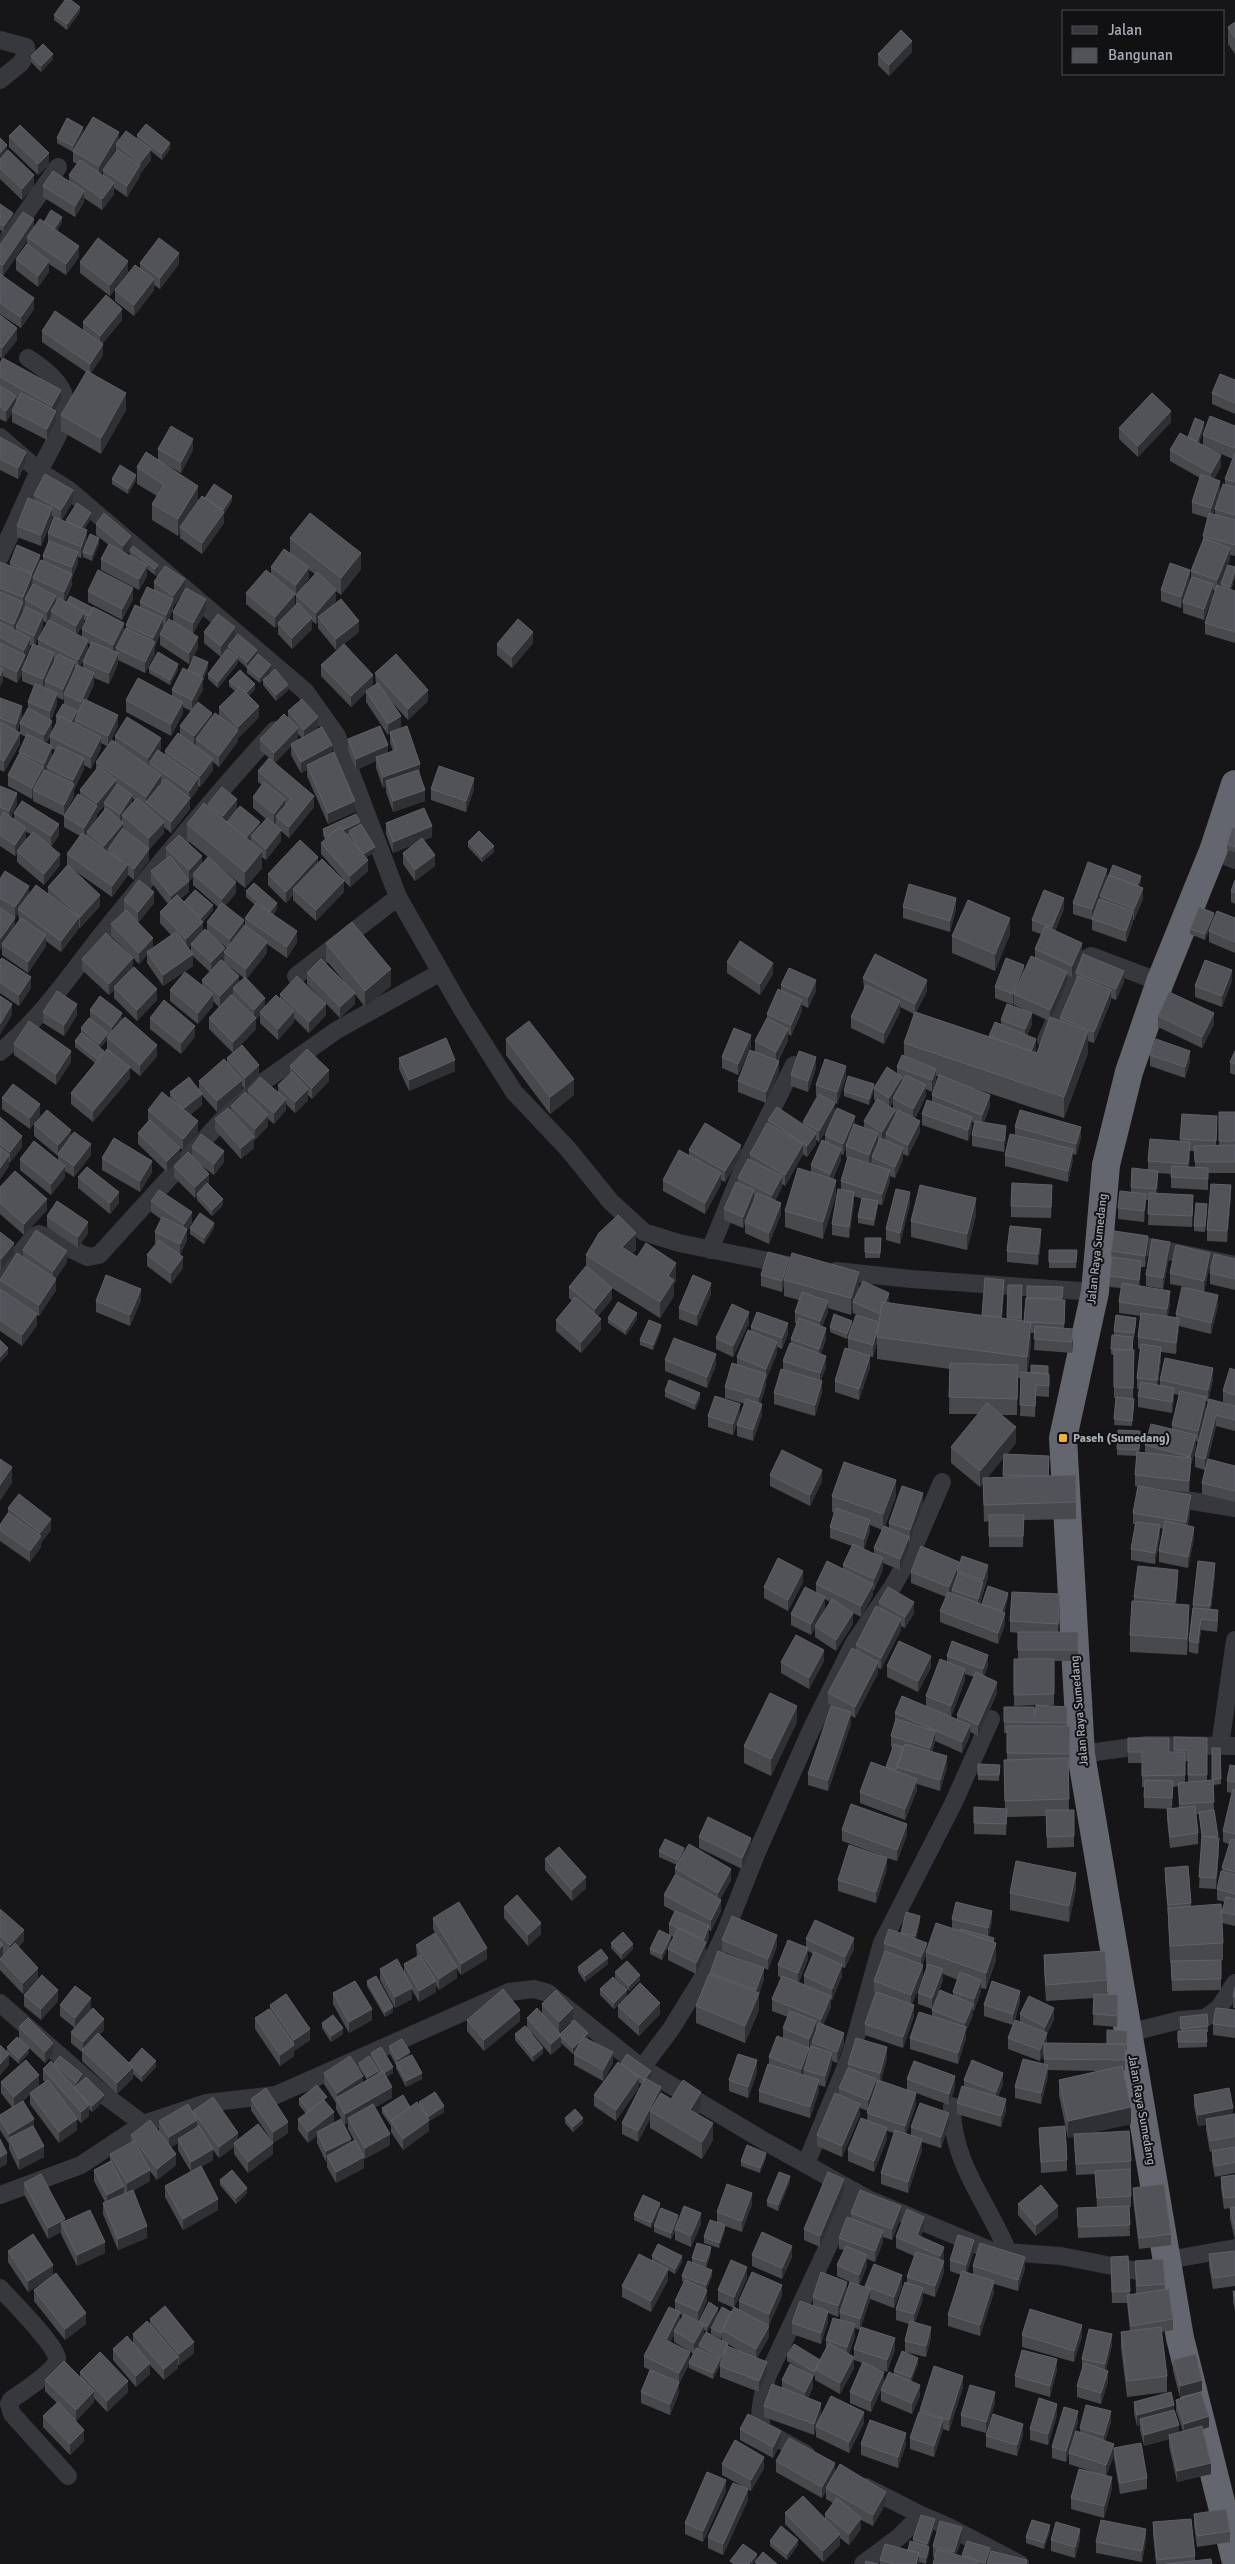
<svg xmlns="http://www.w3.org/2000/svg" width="1235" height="2564" font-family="Signika,sans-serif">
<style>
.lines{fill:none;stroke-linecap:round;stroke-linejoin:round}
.street{stroke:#37383d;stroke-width:18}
.highway{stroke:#63666e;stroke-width:28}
.wall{fill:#47494d;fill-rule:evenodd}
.shaded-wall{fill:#2f3033}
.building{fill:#525359;stroke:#5f6168}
.poi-dot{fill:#f2b134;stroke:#111113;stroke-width:2}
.labels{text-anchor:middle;stroke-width:4;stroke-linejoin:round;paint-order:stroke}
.street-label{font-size:12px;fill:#a8adb8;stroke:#111113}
.poi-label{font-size:12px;font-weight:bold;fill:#a8adb8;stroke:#111113;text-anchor:start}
</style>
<rect width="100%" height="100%" fill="#161618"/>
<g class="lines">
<path class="street" d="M 0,40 L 26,47 L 27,52 L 21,63 L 0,80
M 0,250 L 58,167
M 0,437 L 39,471 C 67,419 86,395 28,358
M 0,557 L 39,471 L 69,490 L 305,691 L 337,736 L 398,897 L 463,1011 L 514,1092 L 568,1149 L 611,1202 L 644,1232 L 679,1243 L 788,1265
M 1213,851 L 1235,860
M 296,976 L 398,897
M 1046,1040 L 1082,961 L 1091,956 L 1160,982
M 0,1052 C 45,1015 75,967 111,923 C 164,858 218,792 275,730
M 1126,1242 L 1235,1265
M 710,1250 L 746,1161 L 794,1065
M 836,1271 L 911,1279 L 1095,1292
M 0,1279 L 34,1236 L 39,1234 L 88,1257 L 99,1255 L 223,1119 L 263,1082 L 337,1030 L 441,972
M 1168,1497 L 1235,1508
M 1220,1746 L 1235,1640
M 1081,1754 L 1147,1745 L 1235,1746
M 0,2003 L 107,2097 L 143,2124
M 1128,2033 L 1180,2020 L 1205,2018 L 1219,2008 L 1235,1983
M 642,2068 L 671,2029 L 705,1974 L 724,1935 L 757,1852 L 811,1730 L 854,1643 L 893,1586 L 910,1556 L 942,1482
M 952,2106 C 951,2162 988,2203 1008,2252
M 806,2164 L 851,2054 L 882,1943 L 953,1804 L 991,1719
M 0,2195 L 81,2165 L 143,2124 L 206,2103 L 276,2095 L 509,1992 L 534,1989 L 548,1993 L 642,2068 L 761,2139 L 868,2199 L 992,2251 L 1061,2256 L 1158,2275
M 1168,2260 L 1235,2248
M 0,2288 C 9,2298 60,2349 57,2360 C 54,2372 22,2392 11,2400 L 9,2404 L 12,2414 L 68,2476
M 806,2454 L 763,2430 C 756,2414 764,2394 767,2377 L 854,2191
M 866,2487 L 921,2515
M 863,2564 L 899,2537 L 921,2515 L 947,2526 L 1020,2564"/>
<path class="highway" d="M 1235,784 L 1213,851 L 1160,982 L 1129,1072 L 1106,1165 L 1095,1292 L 1063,1438 L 1081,1754 L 1180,2338 L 1235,2558"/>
</g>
<path class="wall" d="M 80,12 L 67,30 L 54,20 L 54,15 Z
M 1235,22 L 1235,54 L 1228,44 L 1228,27 Z
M 912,52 L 889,76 L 878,65 L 878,54 Z
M 31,56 L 53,59 L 41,72 L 31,62 Z
M 83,132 L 75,147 L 119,141 L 137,139 L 137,135 L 170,149 L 162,160 L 151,151 L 151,160 L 140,174 L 140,176 L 127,197 L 114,188 L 114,194 L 102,210 L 84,198 L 84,202 L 75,217 L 43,197 L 43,186 L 69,181 L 69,175 L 77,164 L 73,162 L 73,151 L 73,152 L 57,143 L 57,138 ZM 116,148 L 116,152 L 103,170 L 103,176 L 101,174 Z
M 9,136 L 49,164 L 38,175 L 9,147 Z
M 0,138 L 7,151 L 34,186 L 22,200 L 0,179 Z
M 0,204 L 13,218 L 4,232 L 0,230 Z
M 44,222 L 62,222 L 57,231 L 79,257 L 66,275 L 49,264 L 49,272 L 38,287 L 16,270 L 16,259 L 27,245 L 27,241 L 3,276 L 34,309 L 21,328 L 0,314 L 0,245 Z
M 80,262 L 128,272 L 110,296 L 80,273 Z
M 140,263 L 179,264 L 160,289 L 154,285 L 154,290 L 134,316 L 115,301 L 115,290 L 140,269 Z
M 0,315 L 17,340 L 2,359 L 0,357 Z
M 122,320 L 102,344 L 103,355 L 91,373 L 126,410 L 101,454 L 61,431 L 61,415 L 86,372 L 42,342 L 42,331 L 83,330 L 83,322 Z
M 0,363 L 61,401 L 56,411 L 56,422 L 47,440 L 12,422 L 12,413 L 6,422 L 0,419 Z
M 1235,380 L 1235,414 L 1212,404 L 1212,393 Z
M 1171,422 L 1138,457 L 1119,439 L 1119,428 Z
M 1235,426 L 1235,556 L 1230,555 L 1230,559 L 1220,586 L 1221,586 L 1221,584 L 1235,567 L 1235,577 L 1231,590 L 1235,591 L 1235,643 L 1205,634 L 1205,623 L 1215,591 L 1213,590 L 1213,595 L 1204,620 L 1183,613 L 1183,602 L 1181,608 L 1161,601 L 1161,590 L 1190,581 L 1191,578 L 1191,571 L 1203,540 L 1203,536 L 1208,518 L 1192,513 L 1192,502 L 1200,478 L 1170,461 L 1170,450 L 1204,427 L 1199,443 L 1203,445 L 1203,435 ZM 1207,448 L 1233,459 L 1225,479 L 1225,485 L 1215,509 L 1215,514 L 1213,514 L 1220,492 L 1214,479 L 1221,466 Z
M 0,437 L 26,463 L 18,479 L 0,470 Z
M 158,449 L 193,450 L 181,473 L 163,463 L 198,500 L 205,498 L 232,501 L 224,514 L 224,523 L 202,554 L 180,538 L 180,532 L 178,536 L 152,520 L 152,504 L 157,496 L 137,484 L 137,467 L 158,460 Z
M 112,479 L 136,480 L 128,494 L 112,484 Z
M 34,495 L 73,501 L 62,520 L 66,522 L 66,520 L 91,519 L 84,529 L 87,541 L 99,544 L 92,561 L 83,557 L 83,552 L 81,558 L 78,557 L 78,563 L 72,578 L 72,585 L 65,601 L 124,632 L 126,628 L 126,625 L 140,607 L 140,602 L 154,590 L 154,582 L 185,590 L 206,610 L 193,634 L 198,648 L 189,664 L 160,645 L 160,635 L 155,646 L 155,653 L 145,673 L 118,660 L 118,664 L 109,684 L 94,678 L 94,684 L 87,700 L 118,726 L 110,742 L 115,742 L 115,736 L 161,749 L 159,751 L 165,755 L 165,751 L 180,735 L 180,726 L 191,711 L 183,707 L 183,713 L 171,736 L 126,712 L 126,700 L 172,696 L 172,690 L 188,671 L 188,670 L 208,668 L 203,681 L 203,689 L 193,708 L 212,718 L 219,716 L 219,707 L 235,691 L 229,686 L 229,681 L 255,689 L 249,696 L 259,717 L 238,738 L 238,741 L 219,767 L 213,762 L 213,770 L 200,787 L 198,786 L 198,789 L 190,800 L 190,809 L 171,833 L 164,827 L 164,833 L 149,849 L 149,860 L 134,880 L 128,875 L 112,897 L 68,866 L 100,906 L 80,928 L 79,927 L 79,928 L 61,952 L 46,941 L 46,946 L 28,973 L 2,955 L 2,947 L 0,950 L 0,879 L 29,895 L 48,893 L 48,887 L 67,865 L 67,854 L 80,836 L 64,827 L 64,816 L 80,795 L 80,790 L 96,769 L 96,762 L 107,746 L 101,743 L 101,748 L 91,769 L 84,765 L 84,769 L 74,790 L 74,796 L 64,816 L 33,801 L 33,795 L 32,799 L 8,786 L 8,775 L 19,754 L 19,752 L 26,737 L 20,734 L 20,723 L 28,709 L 28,702 L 34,686 L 22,681 L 22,674 L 17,683 L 3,676 L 3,680 L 0,687 L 0,562 L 10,566 L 10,563 L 40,563 L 43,561 L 43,556 L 48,544 L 48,533 L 54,517 L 52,516 L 52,519 L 41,546 L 17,537 L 17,526 L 34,501 ZM 184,591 L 173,612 L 173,622 L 166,624 L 173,610 L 173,606 L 173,607 ZM 84,620 L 86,621 L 82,629 L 82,637 L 77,634 L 84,623 ZM 43,621 L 47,623 L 38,639 L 38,646 L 35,645 L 43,626 ZM 88,643 L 91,645 L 88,651 ZM 30,645 L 32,646 L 25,662 L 25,659 ZM 87,652 L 83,662 L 83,668 L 80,666 ZM 57,697 L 63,700 L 64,698 L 64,704 L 56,716 L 56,722 L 57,722 L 52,732 L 51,720 L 57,704 ZM 50,737 L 50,745 L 46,743 ZM 52,749 L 55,750 L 52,757 ZM 132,798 L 135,800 L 132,803 ZM 104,806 L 104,811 L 91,826 L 97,817 L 97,814 ZM 123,827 L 140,842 L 123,829 ZM 18,913 L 19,920 L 15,926 L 14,918 L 15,918 Z
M 96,524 L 131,547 L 126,553 L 130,556 L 130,550 L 158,571 L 155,575 L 147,569 L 147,576 L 139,590 L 101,570 L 101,559 L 109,545 L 96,535 Z
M 290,538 L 361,569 L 341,595 L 336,591 L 336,601 L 332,606 L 359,632 L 336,650 L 318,628 L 318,622 L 316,624 L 312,621 L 312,629 L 292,649 L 278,634 L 278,625 L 275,628 L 246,604 L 246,593 L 271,574 L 271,567 L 290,553 ZM 309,570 L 315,574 L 301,590 L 309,578 ZM 295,595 L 296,596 L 296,604 L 289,611 L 295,605 Z
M 88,591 L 133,599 L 122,620 L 88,602 Z
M 204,632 L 235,637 L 257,656 L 271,670 L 260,683 L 247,673 L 247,668 L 238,660 L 238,663 L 218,688 L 208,679 L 208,674 L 228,650 L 228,648 L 221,657 L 204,643 Z
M 533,643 L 512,668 L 497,655 L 497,644 Z
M 321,665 L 373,686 L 370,688 L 376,684 L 375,673 L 428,701 L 408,720 L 389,699 L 401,727 L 397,729 L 420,775 L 425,801 L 393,812 L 386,792 L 386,787 L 383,788 L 376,768 L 376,761 L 356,770 L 348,750 L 348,739 L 388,753 L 393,751 L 390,743 L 390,734 L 388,735 L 366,702 L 366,692 L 351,707 L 321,676 Z
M 149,668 L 178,670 L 170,685 L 149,673 Z
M 263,680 L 288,690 L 276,701 L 263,685 Z
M 0,698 L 22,717 L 17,732 L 20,744 L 4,772 L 0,770 Z
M 288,711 L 318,728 L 315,731 L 332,753 L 355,812 L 328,824 L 307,776 L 307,770 L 301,773 L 291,755 L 291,746 L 275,763 L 314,807 L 289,838 L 281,831 L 281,841 L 266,860 L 262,857 L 262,868 L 245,888 L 216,864 L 236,893 L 225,906 L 244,926 L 245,925 L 245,918 L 255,905 L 246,897 L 246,891 L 277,909 L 273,915 L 297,942 L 287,958 L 267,944 L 267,953 L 246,979 L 265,1006 L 280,998 L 280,994 L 326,1015 L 309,1033 L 294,1018 L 294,1022 L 278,1040 L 260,1023 L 260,1015 L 256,1019 L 256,1029 L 235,1051 L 259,1076 L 245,1089 L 242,1086 L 242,1091 L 217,1112 L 202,1095 L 202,1105 L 190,1115 L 198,1132 L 183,1150 L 180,1148 L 180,1159 L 167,1172 L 138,1144 L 138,1133 L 148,1121 L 148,1110 L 170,1098 L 170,1092 L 199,1090 L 199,1081 L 227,1062 L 227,1058 L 233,1053 L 209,1029 L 209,1018 L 219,1007 L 213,1001 L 213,1006 L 198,1024 L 170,1001 L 170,990 L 202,986 L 202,980 L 210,972 L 193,956 L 193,966 L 163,986 L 147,963 L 147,955 L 139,964 L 111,936 L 111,924 L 124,912 L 124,900 L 154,903 L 138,923 L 153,948 L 171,935 L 160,923 L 160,912 L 168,904 L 151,882 L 151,871 L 166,858 L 166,848 L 202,864 L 208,857 L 187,840 L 187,824 L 208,807 L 208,804 L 237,809 L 260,826 L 266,819 L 253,808 L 253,797 L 262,785 L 258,782 L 258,771 L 269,758 L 260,750 L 260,739 L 288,718 ZM 298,734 L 302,738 L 296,742 L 298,739 ZM 193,877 L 193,885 L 218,907 L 207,922 L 207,931 L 203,931 L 203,922 L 213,910 L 184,902 L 181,898 L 189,892 L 189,881 ZM 218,941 L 227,948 L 225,951 ZM 191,945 L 191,953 L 188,948 ZM 226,964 L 244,978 L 239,983 Z
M 0,786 L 17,804 L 11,817 L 14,819 L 14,813 L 59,835 L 51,847 L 60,865 L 44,885 L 17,862 L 17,854 L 15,856 L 0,846 ZM 26,832 L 31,834 L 26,839 Z
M 431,789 L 474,789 L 466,812 L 431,800 Z
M 386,823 L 432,837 L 424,840 L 435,866 L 415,881 L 403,864 L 403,853 L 415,844 L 393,853 L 386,834 Z
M 360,825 L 375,852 L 366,857 L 368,871 L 350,887 L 344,881 L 344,892 L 316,921 L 293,900 L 293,895 L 286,903 L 268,885 L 268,874 L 318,863 L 343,879 L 321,854 L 321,843 L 325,840 L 323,835 L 323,829 Z
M 1235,828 L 1235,852 L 1227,850 L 1227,844 Z
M 468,842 L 494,852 L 482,862 L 468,847 Z
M 1107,880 L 1141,882 L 1139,887 L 1143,899 L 1134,920 L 1133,920 L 1133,922 L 1126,942 L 1092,930 L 1092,920 L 1073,914 L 1073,903 Z
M 1235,880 L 1235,904 L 1231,902 L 1231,891 Z
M 903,907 L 956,909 L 950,932 L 903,918 Z
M 1064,909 L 1055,931 L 1082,954 L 1072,977 L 1067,975 L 1067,983 L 1051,1017 L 1060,1021 L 1060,1018 L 1076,980 L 1076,973 L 1124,982 L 1116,1000 L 1111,998 L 1111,1001 L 1094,1043 L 1088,1041 L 1088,1053 L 1064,1118 L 973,1088 L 990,1106 L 984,1122 L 1006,1137 L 1004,1152 L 972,1146 L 972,1135 L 975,1123 L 972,1122 L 972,1128 L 968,1141 L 922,1125 L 922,1114 L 932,1102 L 932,1095 L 939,1076 L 936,1076 L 936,1080 L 932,1092 L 926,1089 L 926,1096 L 915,1118 L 920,1132 L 908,1156 L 903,1154 L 903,1159 L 895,1178 L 890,1176 L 890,1181 L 882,1205 L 878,1204 L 874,1226 L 858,1223 L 858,1217 L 862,1199 L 854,1196 L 854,1203 L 849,1238 L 832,1235 L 832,1224 L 841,1190 L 841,1181 L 848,1158 L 846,1157 L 846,1148 L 843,1155 L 841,1154 L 841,1160 L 833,1179 L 823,1239 L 785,1227 L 785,1211 L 811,1172 L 811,1165 L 825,1141 L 825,1135 L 834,1116 L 819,1142 L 816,1140 L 816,1144 L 807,1157 L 803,1154 L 785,1186 L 782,1184 L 782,1187 L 775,1201 L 781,1214 L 769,1244 L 745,1233 L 745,1223 L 743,1228 L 724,1220 L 724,1209 L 738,1182 L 738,1178 L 750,1160 L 750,1154 L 768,1124 L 768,1120 L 803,1125 L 803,1122 L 817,1096 L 816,1096 L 816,1085 L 846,1077 L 837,1104 L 834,1102 L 835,1114 L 855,1124 L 864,1128 L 864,1121 L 876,1101 L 874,1099 L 874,1090 L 869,1105 L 844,1096 L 844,1091 L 874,1088 L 897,1074 L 897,1067 L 904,1056 L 904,1043 L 914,1014 L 900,1007 L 900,1012 L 884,1044 L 851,1028 L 851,1017 L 864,989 L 863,978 L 927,991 L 916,1012 L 989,1037 L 1001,1025 L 1001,1020 L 1023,1009 L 1014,1005 L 1014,1003 L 1013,1005 L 995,998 L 995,987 L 1024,972 L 1035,957 L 1035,949 L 1041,934 L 1032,931 L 1032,920 ZM 1032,1013 L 1049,1021 L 1037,1053 L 1035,1052 L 1036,1050 L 1027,1035 L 1032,1024 ZM 893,1102 L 893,1109 L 890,1107 Z
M 1214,918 L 1205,940 L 1190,934 L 1190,929 Z
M 1235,918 L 1235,953 L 1209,942 L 1209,931 Z
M 1010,934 L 995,971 L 952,953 L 952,936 Z
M 326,943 L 391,986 L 365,1007 L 355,994 L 355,1004 L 340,1018 L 307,984 L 307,973 L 347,985 L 326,960 Z
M 82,959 L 133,967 L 157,1000 L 137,1021 L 114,998 L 114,990 L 109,995 L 82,970 Z
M 0,960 L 31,988 L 19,1006 L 0,993 Z
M 727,962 L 773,974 L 760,995 L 727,973 Z
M 1232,981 L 1222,1007 L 1195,997 L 1195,986 Z
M 781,985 L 816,991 L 808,1008 L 802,1005 L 802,1011 L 791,1036 L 788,1034 L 788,1041 L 778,1061 L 779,1072 L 766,1103 L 738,1092 L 738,1081 L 755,1052 L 755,1041 L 767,1018 L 767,1014 L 781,991 Z
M 90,1010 L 122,1019 L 157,1056 L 140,1076 L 130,1068 L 130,1078 L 93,1122 L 71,1104 L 71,1093 L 95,1063 L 75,1047 L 75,1041 L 81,1033 L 81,1028 L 90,1019 ZM 107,1040 L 107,1049 L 104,1053 L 100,1048 Z
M 43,1012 L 77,1015 L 64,1036 L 43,1023 Z
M 1158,1016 L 1214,1024 L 1202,1048 L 1158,1027 Z
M 150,1018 L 195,1037 L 181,1054 L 150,1029 Z
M 506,1039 L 574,1095 L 550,1114 L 506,1055 Z
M 14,1044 L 71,1062 L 56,1085 L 14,1055 Z
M 751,1046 L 738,1075 L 722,1068 L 722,1057 Z
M 1235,1051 L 1235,1075 L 1230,1073 L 1230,1062 Z
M 1150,1055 L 1190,1062 L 1185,1078 L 1150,1066 Z
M 399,1058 L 455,1071 L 409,1091 L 399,1069 Z
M 290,1066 L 329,1081 L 312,1099 L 308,1095 L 308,1100 L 295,1113 L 286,1104 L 286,1110 L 274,1124 L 268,1119 L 268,1126 L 255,1140 L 254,1139 L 254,1148 L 241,1159 L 215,1130 L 215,1119 L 231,1112 L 231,1106 L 248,1095 L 248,1090 L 278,1092 L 278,1085 L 290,1074 Z
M 816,1068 L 808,1092 L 791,1086 L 791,1075 Z
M 2,1098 L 40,1115 L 30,1129 L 2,1109 Z
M 1219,1112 L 1235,1112 L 1235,1173 L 1208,1173 L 1208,1190 L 1171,1188 L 1171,1174 L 1158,1173 L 1157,1193 L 1193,1206 L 1192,1227 L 1148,1225 L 1149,1200 L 1146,1200 L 1144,1222 L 1118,1219 L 1118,1208 L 1131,1192 L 1131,1187 L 1148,1170 L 1148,1161 L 1180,1141 L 1182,1114 L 1217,1127 L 1216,1146 L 1219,1146 ZM 1190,1151 L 1195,1151 L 1195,1167 L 1189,1167 Z
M 0,1117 L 22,1147 L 9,1163 L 9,1166 L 0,1179 Z
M 34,1124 L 71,1137 L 91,1155 L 74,1177 L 65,1171 L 65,1177 L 51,1195 L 20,1170 L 20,1159 L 58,1160 L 58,1156 L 34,1136 Z
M 1015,1127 L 1081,1138 L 1076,1155 L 1073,1154 L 1073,1160 L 1068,1182 L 1005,1166 L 1005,1155 L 1015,1135 Z
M 192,1147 L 224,1162 L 214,1175 L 199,1164 L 209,1184 L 223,1205 L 212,1216 L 197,1200 L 197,1197 L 195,1198 L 174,1177 L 174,1166 L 192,1156 Z
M 689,1150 L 741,1156 L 725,1182 L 721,1180 L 721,1184 L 705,1214 L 663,1191 L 663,1180 L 689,1155 Z
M 102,1158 L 152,1172 L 140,1192 L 102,1170 Z
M 78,1177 L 119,1203 L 110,1214 L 78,1188 Z
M 0,1187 L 47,1210 L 24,1235 L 0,1214 Z
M 1052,1196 L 1051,1218 L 1011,1217 L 1011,1206 Z
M 1231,1196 L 1227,1242 L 1207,1241 L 1207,1230 Z
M 151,1201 L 192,1223 L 187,1230 L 187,1240 L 180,1255 L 183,1268 L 171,1284 L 147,1266 L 147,1255 L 156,1244 L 155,1243 L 155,1232 L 161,1219 L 151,1212 Z
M 910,1203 L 900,1244 L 886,1240 L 886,1229 Z
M 1207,1209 L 1205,1232 L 1194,1231 L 1194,1226 Z
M 976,1215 L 967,1250 L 911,1237 L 911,1221 Z
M 47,1216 L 88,1233 L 78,1248 L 47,1227 Z
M 190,1228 L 214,1228 L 204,1244 L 190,1234 Z
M 0,1232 L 14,1254 L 1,1270 L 0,1269 Z
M 865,1238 L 881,1238 L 880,1258 L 865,1258 Z
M 1041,1240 L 1038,1265 L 1007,1262 L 1007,1251 Z
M 1148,1247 L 1145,1267 L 1141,1267 L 1139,1286 L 1170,1302 L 1168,1316 L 1176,1318 L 1176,1314 L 1186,1287 L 1170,1284 L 1170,1273 L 1210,1264 L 1204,1292 L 1218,1306 L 1211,1334 L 1179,1326 L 1176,1354 L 1161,1352 L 1161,1358 L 1158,1385 L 1160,1386 L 1160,1380 L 1213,1379 L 1208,1402 L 1206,1401 L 1206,1408 L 1198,1442 L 1196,1441 L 1196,1446 L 1191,1465 L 1189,1492 L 1149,1488 L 1191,1506 L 1188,1525 L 1194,1538 L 1188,1568 L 1159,1562 L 1159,1551 L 1163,1529 L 1160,1528 L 1160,1536 L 1155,1564 L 1131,1560 L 1131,1549 L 1135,1524 L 1133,1524 L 1133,1513 L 1138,1487 L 1135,1486 L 1135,1475 L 1137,1456 L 1117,1455 L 1118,1430 L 1140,1431 L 1139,1452 L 1145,1453 L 1145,1445 L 1172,1429 L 1172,1425 L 1179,1395 L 1174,1394 L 1174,1399 L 1172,1413 L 1138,1407 L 1138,1396 L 1139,1389 L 1137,1389 L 1137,1378 L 1140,1349 L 1138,1348 L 1138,1337 L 1141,1316 L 1119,1313 L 1119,1302 L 1122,1288 L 1110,1287 L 1110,1276 L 1112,1262 L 1111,1251 Z
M 23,1250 L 67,1262 L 56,1278 L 56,1290 L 39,1316 L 37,1315 L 37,1325 L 22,1346 L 0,1331 L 0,1280 L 23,1257 Z
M 636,1250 L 632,1253 L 676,1280 L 674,1284 L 674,1296 L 660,1318 L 612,1288 L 612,1299 L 598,1316 L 601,1330 L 581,1353 L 556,1331 L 556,1320 L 572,1301 L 569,1298 L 569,1287 L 586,1267 L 586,1255 Z
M 1049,1250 L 1077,1250 L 1076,1268 L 1049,1268 Z
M 1170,1253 L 1163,1289 L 1146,1286 L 1146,1275 Z
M 1235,1259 L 1235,1290 L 1210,1284 L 1210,1273 Z
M 789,1264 L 859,1288 L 857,1295 L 889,1303 L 982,1316 L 1004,1291 L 1002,1318 L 1007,1319 L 1008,1285 L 1022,1285 L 1022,1321 L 1024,1321 L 1026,1298 L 1063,1287 L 1062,1300 L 1065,1311 L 1064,1329 L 1073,1340 L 1072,1353 L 1034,1350 L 1035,1333 L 1031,1333 L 1031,1344 L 1027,1373 L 1048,1374 L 1049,1385 L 1049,1397 L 1036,1396 L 1035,1417 L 1020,1416 L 1021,1378 L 1018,1378 L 1017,1415 L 1001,1415 L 1016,1443 L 1007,1454 L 1049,1467 L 1049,1476 L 1076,1502 L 1076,1519 L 1024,1520 L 1023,1547 L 989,1547 L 989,1521 L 984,1522 L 983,1483 L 980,1487 L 951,1463 L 951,1447 L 978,1414 L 949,1414 L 950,1369 L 877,1359 L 877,1342 L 873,1357 L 851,1350 L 870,1367 L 859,1400 L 835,1392 L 835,1381 L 848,1349 L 848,1338 L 851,1330 L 847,1339 L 830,1332 L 830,1327 L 852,1326 L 859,1316 L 853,1313 L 853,1307 L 851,1315 L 828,1308 L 828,1312 L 822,1326 L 826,1339 L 821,1354 L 826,1367 L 821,1380 L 822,1392 L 815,1416 L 774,1404 L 774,1393 L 783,1369 L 783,1361 L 791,1344 L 791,1339 L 797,1324 L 795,1323 L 795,1312 L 799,1300 L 784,1296 L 784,1284 L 782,1292 L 761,1286 L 761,1275 ZM 1003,1458 L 1003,1477 L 987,1478 Z
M 711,1294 L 697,1326 L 679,1319 L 679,1308 Z
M 141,1300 L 130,1326 L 96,1312 L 96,1301 Z
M 608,1318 L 637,1319 L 626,1335 L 608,1323 Z
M 749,1323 L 733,1357 L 716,1349 L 716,1338 Z
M 1136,1323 L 1134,1338 L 1133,1338 L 1133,1350 L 1134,1350 L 1133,1399 L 1134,1404 L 1132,1426 L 1114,1425 L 1116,1398 L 1114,1398 L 1114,1355 L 1111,1354 L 1111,1349 L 1114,1335 L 1114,1331 Z
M 751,1327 L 788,1334 L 782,1349 L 777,1347 L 777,1353 L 766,1380 L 766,1385 L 760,1404 L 762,1415 L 753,1441 L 737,1436 L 737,1425 L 745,1404 L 725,1398 L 725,1387 L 737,1365 L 737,1357 L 751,1331 Z
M 661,1330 L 653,1350 L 640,1345 L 640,1340 Z
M 665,1360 L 716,1365 L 707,1388 L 665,1371 Z
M 1235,1370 L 1235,1406 L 1223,1402 L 1223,1391 Z
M 665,1391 L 700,1399 L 695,1410 L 665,1397 Z
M 1209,1399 L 1235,1406 L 1235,1431 L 1216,1426 L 1208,1459 L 1235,1466 L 1235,1502 L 1202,1494 L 1202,1483 L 1205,1470 L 1195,1467 L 1195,1456 Z
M 740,1415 L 733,1435 L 708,1427 L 708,1416 Z
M 770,1475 L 822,1481 L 810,1506 L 770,1486 Z
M 832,1496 L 896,1496 L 885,1526 L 889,1528 L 889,1523 L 923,1504 L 910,1541 L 909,1541 L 909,1548 L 900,1570 L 883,1563 L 883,1569 L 874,1590 L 873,1590 L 873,1595 L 861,1617 L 853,1613 L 853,1624 L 836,1651 L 815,1637 L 815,1628 L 811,1635 L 791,1625 L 791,1614 L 816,1592 L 816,1584 L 843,1569 L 843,1565 L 852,1546 L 830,1538 L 830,1527 L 834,1513 L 832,1512 ZM 870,1525 L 882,1530 L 874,1548 L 874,1554 L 864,1549 L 870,1531 ZM 825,1599 L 830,1602 L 818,1621 L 825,1608 Z
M 8,1508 L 51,1530 L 41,1543 L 41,1547 L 30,1562 L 0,1541 L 0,1525 L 8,1513 Z
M 959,1567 L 988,1576 L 980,1604 L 982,1605 L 1008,1598 L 1004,1613 L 1005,1624 L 998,1644 L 940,1622 L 940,1611 L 946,1597 L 911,1583 L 911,1572 Z
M 1215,1574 L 1211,1609 L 1218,1621 L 1217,1632 L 1201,1630 L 1198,1654 L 1189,1652 L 1189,1641 L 1193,1605 Z
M 1178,1581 L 1176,1604 L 1189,1621 L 1187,1655 L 1130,1652 L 1130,1635 L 1134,1597 Z
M 803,1582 L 788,1611 L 764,1598 L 764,1587 Z
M 879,1602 L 914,1613 L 905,1628 L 901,1626 L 901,1630 L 881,1669 L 878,1668 L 878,1673 L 855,1718 L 851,1716 L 851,1724 L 828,1791 L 808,1785 L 808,1774 L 834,1707 L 828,1704 L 828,1693 L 856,1650 L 856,1645 L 879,1607 Z
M 1060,1605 L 1058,1632 L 1078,1632 L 1078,1661 L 1054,1661 L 1054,1705 L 1037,1705 L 1067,1707 L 1067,1726 L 1070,1726 L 1069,1770 L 1068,1770 L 1069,1810 L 1074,1810 L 1074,1847 L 1047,1848 L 1046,1816 L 1007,1817 L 1006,1835 L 974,1834 L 974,1823 L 1005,1809 L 1004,1760 L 1007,1760 L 1007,1733 L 1004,1733 L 1004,1707 L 1035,1716 L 1036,1705 L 1014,1706 L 1014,1659 L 1018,1659 L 1018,1633 L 1010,1632 L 1010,1621 Z
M 947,1656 L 988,1666 L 984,1676 L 997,1693 L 978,1736 L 970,1732 L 970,1736 L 962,1753 L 935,1741 L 932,1752 L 947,1767 L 940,1791 L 917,1784 L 917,1790 L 905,1820 L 860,1803 L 860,1792 L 886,1767 L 893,1748 L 891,1747 L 891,1736 L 895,1721 L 895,1713 L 926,1706 L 926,1696 L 947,1662 ZM 965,1674 L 974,1677 L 957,1715 L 957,1720 L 934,1710 L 951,1717 L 965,1680 Z
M 824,1661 L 809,1689 L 781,1673 L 781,1662 Z
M 887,1666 L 931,1667 L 918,1692 L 887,1677 Z
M 797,1722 L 771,1776 L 744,1763 L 744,1746 Z
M 1174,1737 L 1207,1738 L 1207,1781 L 1212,1780 L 1212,1748 L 1220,1748 L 1221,1784 L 1213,1785 L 1214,1810 L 1219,1849 L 1216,1889 L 1199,1888 L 1202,1836 L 1199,1814 L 1196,1814 L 1198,1833 L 1198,1844 L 1170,1848 L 1167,1820 L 1167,1809 L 1170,1809 L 1144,1808 L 1144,1787 L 1142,1787 L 1142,1763 L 1128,1763 L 1128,1738 L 1169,1752 L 1174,1752 ZM 1185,1761 L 1188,1761 L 1188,1782 L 1185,1782 ZM 1178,1786 L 1179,1808 L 1172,1809 L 1173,1787 Z
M 978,1764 L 1000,1765 L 999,1781 L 978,1780 Z
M 1235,1766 L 1235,1926 L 1222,1923 L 1222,1912 L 1225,1902 L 1217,1900 L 1217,1889 L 1229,1844 L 1223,1842 L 1223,1831 L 1232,1793 L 1227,1792 L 1227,1781 Z
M 842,1830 L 907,1835 L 897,1861 L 887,1858 L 887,1869 L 876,1903 L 838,1891 L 838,1880 L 880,1855 L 842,1841 Z
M 699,1837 L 751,1849 L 742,1869 L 699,1848 Z
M 659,1851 L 684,1853 L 731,1880 L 720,1899 L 721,1911 L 711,1931 L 709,1930 L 709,1937 L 706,1945 L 706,1953 L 696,1974 L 668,1960 L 668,1949 L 674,1937 L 669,1935 L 669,1924 L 675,1912 L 664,1906 L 664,1895 L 675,1876 L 675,1868 L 677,1865 L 659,1857 Z
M 545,1859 L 586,1888 L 572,1901 L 545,1870 Z
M 1165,1868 L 1191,1903 L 1191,1906 L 1223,1943 L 1223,1960 L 1221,1960 L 1221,1990 L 1172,1991 L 1171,1962 L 1170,1963 L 1168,1916 L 1165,1879 Z
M 1076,1889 L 1069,1922 L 1010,1910 L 1010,1893 Z
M 504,1907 L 541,1934 L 528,1946 L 504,1918 Z
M 0,1909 L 24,1941 L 18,1947 L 38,1968 L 23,1994 L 0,1970 Z
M 433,1918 L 487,1959 L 461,1975 L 457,1969 L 457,1978 L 439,1990 L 436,1985 L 436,1992 L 419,2002 L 412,1990 L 412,1999 L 395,2008 L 380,1980 L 380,1969 L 404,1973 L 404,1964 L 417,1957 L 416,1945 L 440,1941 L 433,1929 Z
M 952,1919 L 992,1922 L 988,1937 L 994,1943 L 996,1960 L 986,1989 L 981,1988 L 981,1991 L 974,2011 L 973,2010 L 973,2015 L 966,2031 L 966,2038 L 958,2064 L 910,2049 L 910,2038 L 932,2016 L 932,2010 L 953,1995 L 953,1992 L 958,1980 L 943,1974 L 943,1980 L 932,2009 L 918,2004 L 918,1993 L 926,1969 L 926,1955 L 922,1965 L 923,1976 L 912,2004 L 914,2016 L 903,2048 L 865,2035 L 865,2024 L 876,1992 L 874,1992 L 874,1981 L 884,1954 L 884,1943 L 920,1921 L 916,1939 L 927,1951 L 952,1928 Z
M 806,1939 L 854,1949 L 845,1968 L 842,1967 L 842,1976 L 832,2000 L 831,1999 L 831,2007 L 823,2025 L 844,2044 L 837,2063 L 832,2061 L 832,2064 L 825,2087 L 819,2085 L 819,2091 L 810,2118 L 759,2102 L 759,2091 L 769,2065 L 769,2057 L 783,2038 L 783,2028 L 788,2017 L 772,2011 L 772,1999 L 781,1978 L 778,1976 L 778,1965 L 806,1947 ZM 808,1951 L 813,1954 L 804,1976 L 804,1984 L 799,1982 L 808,1959 Z
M 722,1940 L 777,1946 L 768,1970 L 764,1968 L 764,1979 L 759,1994 L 759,2010 L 745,2043 L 696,2023 L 696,2006 L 709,1974 L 753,1964 L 722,1951 Z
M 671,1941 L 662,1960 L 650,1954 L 650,1949 Z
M 611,1943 L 633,1949 L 622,1960 L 611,1948 Z
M 1044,1955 L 1107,1980 L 1107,1995 L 1118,2006 L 1117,2027 L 1093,2025 L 1094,1998 L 1046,2001 L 1044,1972 Z
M 608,1964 L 585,1982 L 578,1972 L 578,1967 Z
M 615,1972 L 640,1980 L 629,1991 L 615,1978 Z
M 367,1981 L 393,2012 L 385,2017 L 367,1986 Z
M 1235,1987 L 1235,2008 L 1233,2008 L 1233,1997 Z
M 600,1989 L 627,1996 L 614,2009 L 600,1995 Z
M 333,1993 L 372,2020 L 349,2033 L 333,2004 Z
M 24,1995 L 58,2001 L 41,2020 L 24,2006 Z
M 1020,2002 L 1014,2023 L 1020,2022 L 1020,2014 L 1054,2019 L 1047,2034 L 1047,2043 L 1127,2045 L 1127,2050 L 1125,2050 L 1125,2071 L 1123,2071 L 1131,2124 L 1086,2134 L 1131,2161 L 1131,2172 L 1130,2172 L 1131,2196 L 1131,2207 L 1129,2207 L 1130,2236 L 1078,2238 L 1077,2208 L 1097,2207 L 1095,2174 L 1076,2175 L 1074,2136 L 1068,2138 L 1059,2096 L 1059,2080 L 1098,2071 L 1048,2070 L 1048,2076 L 1041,2104 L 1015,2098 L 1015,2087 L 1044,2064 L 1044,2052 L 1040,2061 L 1008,2049 L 1008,2038 L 1013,2025 L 984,2016 L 984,2005 Z
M 542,2004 L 573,2019 L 559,2033 L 553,2026 L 560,2034 L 588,2038 L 587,2039 L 613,2063 L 603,2081 L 574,2065 L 574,2054 L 575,2052 L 573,2054 L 561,2043 L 561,2046 L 551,2055 L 531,2032 L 543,2053 L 533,2062 L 515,2040 L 515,2034 L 527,2028 L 527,2018 L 542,2013 Z
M 60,2005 L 91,2009 L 86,2016 L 104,2030 L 99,2035 L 129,2063 L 156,2067 L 142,2082 L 133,2074 L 133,2078 L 117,2094 L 82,2061 L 82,2052 L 71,2043 L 71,2032 L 75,2028 L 60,2016 Z
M 270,2005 L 310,2040 L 294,2051 L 294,2056 L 280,2066 L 255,2029 L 255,2018 L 270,2011 Z
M 618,2006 L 660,2014 L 639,2036 L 618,2017 Z
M 1235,2010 L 1235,2038 L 1213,2035 L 1213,2024 Z
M 1180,2017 L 1208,2026 L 1208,2032 L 1206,2032 L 1207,2047 L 1178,2048 L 1178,2031 L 1181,2031 Z
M 467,2020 L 520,2021 L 484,2051 L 467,2031 Z
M 322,2023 L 343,2034 L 331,2042 L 322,2028 Z
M 19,2027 L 53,2054 L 45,2063 L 29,2048 L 29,2053 L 19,2064 L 9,2055 L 9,2065 L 0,2075 L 0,2045 L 7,2052 L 7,2047 L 19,2038 Z
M 389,2046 L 422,2079 L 406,2087 L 396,2068 L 396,2065 L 389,2052 Z
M 371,2053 L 393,2073 L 386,2077 L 392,2098 L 375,2107 L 390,2145 L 365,2159 L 364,2158 L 364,2168 L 336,2183 L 327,2167 L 327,2162 L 326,2162 L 317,2143 L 317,2136 L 308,2143 L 298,2130 L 298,2119 L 306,2114 L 299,2105 L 299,2099 L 326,2103 L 334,2123 L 351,2142 L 354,2140 L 348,2129 L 348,2123 L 345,2125 L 336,2109 L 336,2103 L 324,2084 L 324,2073 L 363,2082 L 367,2080 L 359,2068 L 359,2063 L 378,2071 L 371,2058 Z
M 887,2058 L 881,2081 L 907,2090 L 907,2079 L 955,2087 L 949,2105 L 916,2093 L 916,2104 L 906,2134 L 911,2136 L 911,2127 L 949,2124 L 941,2148 L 922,2142 L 922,2150 L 908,2193 L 881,2184 L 881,2173 L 894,2133 L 887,2131 L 887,2139 L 874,2172 L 848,2161 L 848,2150 L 867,2120 L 868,2111 L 860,2108 L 860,2115 L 842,2157 L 817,2146 L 817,2135 L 839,2094 L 839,2088 L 848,2068 L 848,2064 Z
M 54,2063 L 82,2080 L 104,2100 L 92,2112 L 89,2109 L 89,2116 L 81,2123 L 77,2119 L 77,2130 L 59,2143 L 30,2104 L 30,2094 L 23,2101 L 44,2157 L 19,2170 L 9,2149 L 9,2144 L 0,2130 L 0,2115 L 12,2107 L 1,2093 L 1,2082 L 39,2086 L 45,2082 L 43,2080 L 43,2069 L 54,2065 Z
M 621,2063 L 651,2077 L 648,2080 L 661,2093 L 671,2099 L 701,2108 L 698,2114 L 713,2140 L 702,2159 L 650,2128 L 650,2119 L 638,2142 L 622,2134 L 622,2123 L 642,2084 L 639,2083 L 616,2121 L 594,2106 L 594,2095 Z
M 757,2072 L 748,2098 L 729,2091 L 729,2080 Z
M 964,2080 L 1003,2084 L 998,2096 L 1006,2110 L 1001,2127 L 957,2114 L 957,2103 L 964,2086 Z
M 1194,2095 L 1233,2114 L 1235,2114 L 1235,2173 L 1215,2177 L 1212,2162 L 1212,2151 L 1210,2152 L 1206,2130 L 1206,2125 L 1198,2126 L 1194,2106 Z
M 251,2099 L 288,2133 L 273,2143 L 273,2154 L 248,2173 L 234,2154 L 234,2147 L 219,2158 L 213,2150 L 213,2160 L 201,2167 L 218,2210 L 183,2230 L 165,2197 L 165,2186 L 191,2172 L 178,2150 L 178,2143 L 171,2147 L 176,2165 L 157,2180 L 150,2171 L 150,2181 L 133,2191 L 147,2238 L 118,2250 L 103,2214 L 103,2203 L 105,2202 L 94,2181 L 94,2170 L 110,2161 L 110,2154 L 131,2142 L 131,2135 L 159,2132 L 159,2121 L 193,2114 L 193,2111 L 238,2139 L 272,2141 L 251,2110 Z
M 419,2102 L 444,2112 L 429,2121 L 429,2131 L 403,2150 L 391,2132 L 391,2126 L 382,2113 L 382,2108 L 410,2107 L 419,2105 Z
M 565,2118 L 583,2123 L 573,2132 L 565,2123 Z
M 1039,2128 L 1067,2160 L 1067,2171 L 1041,2173 Z
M 766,2158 L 760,2173 L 741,2166 L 741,2161 Z
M 1235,2175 L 1235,2240 L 1230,2219 L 1230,2208 L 1224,2209 L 1221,2188 L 1221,2177 Z
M 220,2180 L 247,2193 L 236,2204 L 220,2185 Z
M 790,2181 L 778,2211 L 767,2206 L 767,2201 Z
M 24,2183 L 65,2222 L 105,2253 L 77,2266 L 61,2234 L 61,2232 L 48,2239 L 24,2194 Z
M 1133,2188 L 1171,2234 L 1171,2245 L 1139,2249 L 1133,2199 Z
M 844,2190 L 820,2247 L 804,2240 L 804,2229 Z
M 752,2204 L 742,2232 L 725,2226 L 725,2230 L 719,2248 L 704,2243 L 704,2237 L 717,2222 L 717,2212 Z
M 1018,2204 L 1058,2217 L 1036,2236 L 1018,2215 Z
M 660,2209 L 651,2228 L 634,2220 L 634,2215 Z
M 851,2213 L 901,2217 L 892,2240 L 883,2237 L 883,2242 L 875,2262 L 867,2259 L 867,2266 L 859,2285 L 865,2287 L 865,2286 L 902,2286 L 894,2308 L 870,2299 L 860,2330 L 855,2328 L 855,2336 L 849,2354 L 854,2357 L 854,2349 L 895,2349 L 887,2372 L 871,2366 L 884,2383 L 871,2412 L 850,2403 L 850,2392 L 862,2363 L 854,2360 L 854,2368 L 840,2394 L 815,2380 L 815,2375 L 813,2377 L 813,2387 L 808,2398 L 821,2414 L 819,2421 L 864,2423 L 849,2453 L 816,2437 L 816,2428 L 814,2435 L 764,2417 L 764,2406 L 782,2388 L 782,2380 L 801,2369 L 787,2361 L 787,2355 L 820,2360 L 826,2349 L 826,2340 L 840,2320 L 840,2313 L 838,2317 L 828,2313 L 828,2322 L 821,2344 L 792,2334 L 792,2323 L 813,2306 L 813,2297 L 847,2291 L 850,2282 L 837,2276 L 837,2265 L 844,2250 L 839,2249 L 839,2238 L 851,2219 Z
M 678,2220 L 701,2224 L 691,2247 L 675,2240 L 675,2231 L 671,2239 L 654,2232 L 654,2226 Z
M 924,2228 L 921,2236 L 944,2258 L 943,2261 L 944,2272 L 935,2297 L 923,2293 L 923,2299 L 915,2322 L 931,2338 L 926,2357 L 905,2352 L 905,2341 L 909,2324 L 896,2320 L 896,2309 L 907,2283 L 907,2277 L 914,2256 L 896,2248 L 896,2237 Z
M 8,2251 L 53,2275 L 86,2324 L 65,2340 L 34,2301 L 34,2290 L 49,2278 L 28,2292 L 8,2262 Z
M 974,2251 L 967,2272 L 973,2274 L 973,2266 L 1025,2268 L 1018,2291 L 994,2284 L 994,2292 L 980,2336 L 948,2326 L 948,2315 L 961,2275 L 950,2271 L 950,2260 Z
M 1235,2251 L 1235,2286 L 1213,2289 L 1209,2266 L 1209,2254 Z
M 711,2253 L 706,2268 L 712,2276 L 706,2290 L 707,2301 L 698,2322 L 718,2313 L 707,2332 L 704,2330 L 704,2336 L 722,2341 L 722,2336 L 721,2339 L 711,2334 L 711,2328 L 731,2312 L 739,2310 L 739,2301 L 782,2296 L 769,2325 L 767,2325 L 769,2337 L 757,2358 L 767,2373 L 759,2392 L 720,2377 L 720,2366 L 721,2363 L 720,2362 L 720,2365 L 713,2379 L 689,2368 L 689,2363 L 679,2384 L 679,2393 L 670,2415 L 641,2403 L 641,2392 L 650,2370 L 644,2367 L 644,2356 L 675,2310 L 675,2301 L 684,2282 L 682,2281 L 682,2276 L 692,2262 L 692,2258 ZM 680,2314 L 683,2316 L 680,2321 ZM 674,2335 L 674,2342 L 694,2354 L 690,2362 L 670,2342 ZM 728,2344 L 743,2353 L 728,2347 Z
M 752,2255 L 792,2257 L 782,2279 L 752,2266 Z
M 652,2256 L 682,2262 L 675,2274 L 668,2270 L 668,2280 L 651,2312 L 622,2297 L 622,2286 L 652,2260 Z
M 1128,2256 L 1130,2294 L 1136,2294 L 1135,2261 L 1165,2284 L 1165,2289 L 1173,2319 L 1173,2330 L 1161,2332 L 1167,2376 L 1167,2392 L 1127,2397 L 1121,2348 L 1121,2332 L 1130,2331 L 1127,2303 L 1112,2303 L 1111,2257 Z
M 747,2278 L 734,2308 L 718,2301 L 718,2290 Z
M 1233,2291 L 1235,2291 L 1235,2311 L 1233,2302 Z
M 150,2319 L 194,2353 L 179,2365 L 178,2365 L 178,2368 L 164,2380 L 150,2365 L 150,2374 L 136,2387 L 113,2360 L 113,2349 L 133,2343 L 133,2334 L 150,2325 Z
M 1022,2335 L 1082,2336 L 1074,2362 L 1022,2347 Z
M 1112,2345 L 1106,2370 L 1108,2382 L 1101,2404 L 1077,2397 L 1077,2386 L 1082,2370 L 1082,2359 Z
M 1173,2360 L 1202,2391 L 1180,2397 L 1173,2371 Z
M 918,2364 L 911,2381 L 920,2396 L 912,2414 L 881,2401 L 881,2390 L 894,2374 L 894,2371 Z
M 1057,2370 L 1050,2397 L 1015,2387 L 1015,2376 Z
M 80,2372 L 128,2392 L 107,2412 L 94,2398 L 94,2402 L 76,2421 L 84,2441 L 70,2455 L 43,2427 L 43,2416 L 57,2403 L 45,2391 L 45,2380 L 80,2377 Z
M 963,2387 L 949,2431 L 943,2429 L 934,2457 L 910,2449 L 910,2438 L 920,2410 Z
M 1176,2400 L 1209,2427 L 1203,2429 L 1211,2474 L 1177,2482 L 1169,2446 L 1169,2439 L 1144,2446 L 1140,2430 L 1140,2425 L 1137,2426 L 1134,2413 L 1134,2402 L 1174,2410 L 1179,2432 L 1183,2431 L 1176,2411 Z
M 995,2403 L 986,2433 L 961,2426 L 961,2415 Z
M 1057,2415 L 1048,2445 L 1030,2440 L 1030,2429 Z
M 1078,2422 L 1066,2462 L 1052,2458 L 1052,2447 Z
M 1111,2422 L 1105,2441 L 1114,2455 L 1106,2476 L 1112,2488 L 1104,2518 L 1071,2509 L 1071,2498 L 1096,2473 L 1069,2464 L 1069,2453 L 1080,2432 L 1080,2428 Z
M 740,2429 L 781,2442 L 773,2458 L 740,2440 Z
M 1023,2435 L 1017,2456 L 986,2447 L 986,2436 Z
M 861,2444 L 906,2444 L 898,2468 L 861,2455 Z
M 1114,2448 L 1147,2478 L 1147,2489 L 1120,2494 L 1114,2459 Z
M 776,2461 L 835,2471 L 886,2503 L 873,2526 L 861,2520 L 861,2529 L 849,2545 L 840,2538 L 840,2545 L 823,2562 L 785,2524 L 785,2513 L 825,2518 L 825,2514 L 833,2503 L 826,2499 L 826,2491 L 822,2498 L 776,2472 Z
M 722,2464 L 764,2468 L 751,2491 L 722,2475 Z
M 726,2491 L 703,2542 L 685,2534 L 685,2523 Z
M 748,2500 L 723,2555 L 708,2548 L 708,2537 Z
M 1194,2514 L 1230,2531 L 1230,2542 L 1197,2547 L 1194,2525 Z
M 1153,2522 L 1195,2556 L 1195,2561 L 1212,2564 L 1156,2564 L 1153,2534 Z
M 935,2524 L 928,2546 L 929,2552 L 926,2564 L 919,2562 L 919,2564 L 880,2564 L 880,2560 L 908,2550 L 913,2542 L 913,2539 Z
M 1050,2531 L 1044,2549 L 1026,2543 L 1026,2537 Z
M 962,2538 L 956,2555 L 962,2557 L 962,2555 L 990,2554 L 986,2564 L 933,2564 L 935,2558 L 933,2557 L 933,2546 Z
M 1051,2540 L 1080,2540 L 1075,2558 L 1051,2551 Z
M 1146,2540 L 1142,2562 L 1096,2553 L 1096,2542 Z
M 770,2541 L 798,2545 L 787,2560 L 770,2546 Z"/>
<path class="shaded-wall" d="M 80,7 L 80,12 L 67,30 L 67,24 Z
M 912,41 L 912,52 L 889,76 L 889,65 Z
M 53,54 L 53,59 L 41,72 L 41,66 Z
M 83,127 L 83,132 L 73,152 L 73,146 Z
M 119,132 L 119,143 L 116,144 L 116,148 L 99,177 L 99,166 Z
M 170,143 L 170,149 L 162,160 L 162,154 Z
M 7,145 L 7,156 L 0,164 L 0,153 Z
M 151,149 L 151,160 L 140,174 L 140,163 Z
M 49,153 L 49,164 L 38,175 L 38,164 Z
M 140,165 L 140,176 L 127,197 L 127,186 Z
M 34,175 L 34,186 L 22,200 L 22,189 Z
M 114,183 L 114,194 L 102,210 L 102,199 Z
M 84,191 L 84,202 L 75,217 L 75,206 Z
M 13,213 L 13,218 L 4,232 L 4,226 Z
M 62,217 L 62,222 L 54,236 L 54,230 Z
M 34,219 L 34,230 L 27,237 L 27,241 L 3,276 L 3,265 Z
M 2,232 L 2,237 L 0,240 L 0,234 Z
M 79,246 L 79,257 L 66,275 L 66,264 Z
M 179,253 L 179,264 L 160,289 L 160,278 Z
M 49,261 L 49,272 L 38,287 L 38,276 Z
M 128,261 L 128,272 L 110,296 L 110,285 Z
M 154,279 L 154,290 L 134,316 L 134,305 Z
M 34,298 L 34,309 L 21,328 L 21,317 Z
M 122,309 L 122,320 L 100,347 L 100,336 Z
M 17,328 L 17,340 L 2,359 L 2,348 Z
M 103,344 L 103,355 L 90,375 L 90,364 Z
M 61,390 L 61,401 L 52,417 L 52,406 Z
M 126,393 L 126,410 L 101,454 L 101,438 Z
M 16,396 L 16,407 L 12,411 L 12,413 L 6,422 L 6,411 Z
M 56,411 L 56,422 L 47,440 L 47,429 Z
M 1171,411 L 1171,422 L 1138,457 L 1138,446 Z
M 1204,422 L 1204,427 L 1197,448 L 1197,442 Z
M 193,439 L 193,450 L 181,473 L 181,462 Z
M 26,452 L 26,463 L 18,479 L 18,468 Z
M 1221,455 L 1221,466 L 1211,484 L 1211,473 Z
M 136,475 L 136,480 L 128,494 L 128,489 Z
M 1220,481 L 1220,492 L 1211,519 L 1211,508 Z
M 198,486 L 198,502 L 180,527 L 180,532 L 178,536 L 178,519 Z
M 73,490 L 73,501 L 61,522 L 61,510 Z
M 232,496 L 232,501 L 224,514 L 224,523 L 202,554 L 202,543 L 223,513 L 223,510 Z
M 52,508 L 52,519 L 41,546 L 41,535 Z
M 91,513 L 91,519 L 80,535 L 80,530 Z
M 87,530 L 87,541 L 81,558 L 81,547 Z
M 131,536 L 131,547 L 123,557 L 123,546 Z
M 99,538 L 99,544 L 92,561 L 92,555 Z
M 1230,548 L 1230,559 L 1217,591 L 1217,580 Z
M 78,552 L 78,563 L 72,578 L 72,567 Z
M 361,553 L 361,569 L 341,595 L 341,578 Z
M 40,555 L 40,566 L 33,578 L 32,584 L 32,573 Z
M 147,565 L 147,576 L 139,590 L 139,579 Z
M 158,565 L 158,571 L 155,575 L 155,569 Z
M 309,567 L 309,578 L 296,596 L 296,585 Z
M 1190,570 L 1190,581 L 1181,608 L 1181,597 Z
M 1235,571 L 1235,577 L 1230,593 L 1230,587 Z
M 32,574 L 32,585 L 26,600 L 25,599 L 25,604 L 23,608 L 23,597 Z
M 72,574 L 72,585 L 64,603 L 64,592 Z
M 185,579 L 185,590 L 173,607 L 173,596 Z
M 1213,584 L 1213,595 L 1204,620 L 1204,609 Z
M 133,588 L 133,599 L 122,620 L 122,609 Z
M 336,590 L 336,601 L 320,620 L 318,617 L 318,622 L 316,624 L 316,613 Z
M 295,594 L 295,605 L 279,624 L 278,623 L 278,625 L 275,628 L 275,617 Z
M 56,596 L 56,607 L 51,611 L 51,616 L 47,623 L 47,612 Z
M 173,599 L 173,610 L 166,626 L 166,615 Z
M 206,599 L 206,610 L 193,634 L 193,623 Z
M 23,602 L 23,613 L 16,627 L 16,631 L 14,635 L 14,624 Z
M 84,612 L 84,623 L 76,637 L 76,626 Z
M 43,615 L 43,626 L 34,647 L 34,636 Z
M 163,618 L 163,629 L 155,646 L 155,653 L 145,673 L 145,662 L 153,645 L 153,638 Z
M 312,618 L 312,629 L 292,649 L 292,638 Z
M 359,621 L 359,632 L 336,650 L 336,639 Z
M 124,623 L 124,634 L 113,656 L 113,645 Z
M 235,627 L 235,638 L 228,646 L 228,648 L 221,657 L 221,646 Z
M 533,632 L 533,643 L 512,668 L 512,657 Z
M 198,637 L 198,648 L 189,664 L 189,653 Z
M 30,638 L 30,649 L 25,659 L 25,666 L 22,670 L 22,674 L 17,683 L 17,672 L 24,657 L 24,650 Z
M 88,640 L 88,651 L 78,671 L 78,660 Z
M 257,650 L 257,656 L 247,668 L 247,662 Z
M 54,653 L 54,664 L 45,681 L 45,684 L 43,690 L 43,679 Z
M 118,653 L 118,664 L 109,684 L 109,673 Z
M 238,657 L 238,663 L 218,688 L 218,682 Z
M 75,662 L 75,673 L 64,694 L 63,700 L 63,689 Z
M 208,662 L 208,668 L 203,681 L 203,689 L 192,711 L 192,700 L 202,679 L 202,676 Z
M 178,664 L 178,670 L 170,685 L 170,680 Z
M 271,665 L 271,670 L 260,683 L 260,678 Z
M 3,669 L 3,680 L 0,687 L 0,676 Z
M 94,673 L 94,684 L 81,713 L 81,702 Z
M 373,675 L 373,686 L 351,707 L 351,696 Z
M 255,684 L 255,689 L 245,700 L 245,694 Z
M 288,685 L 288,690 L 276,701 L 276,695 Z
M 428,690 L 428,701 L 408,720 L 408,709 Z
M 57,693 L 57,704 L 50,722 L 50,711 Z
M 183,702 L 183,713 L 171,736 L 171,724 Z
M 22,706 L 22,717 L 16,735 L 16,724 Z
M 259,706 L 259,717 L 238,738 L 238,727 Z
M 77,711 L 77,716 L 71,729 L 71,723 Z
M 212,713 L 212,724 L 196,739 L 196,744 L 194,747 L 194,736 Z
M 118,715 L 118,726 L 108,747 L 108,736 Z
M 401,716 L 401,727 L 391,734 L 390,732 L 390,734 L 388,735 L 388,724 Z
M 318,717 L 318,728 L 304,741 L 304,730 Z
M 52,721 L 52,732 L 44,746 L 44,735 Z
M 298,728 L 298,739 L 292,746 L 291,744 L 291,746 L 274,764 L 274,753 Z
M 238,730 L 238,741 L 219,767 L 219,756 Z
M 20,733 L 20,744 L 4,772 L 4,761 Z
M 101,737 L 101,748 L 91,769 L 91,757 Z
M 161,738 L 161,749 L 151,765 L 149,763 L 148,769 L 148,758 Z
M 332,745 L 332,756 L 307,765 L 307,770 L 301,773 L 301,762 Z
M 388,745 L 388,756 L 376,757 L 376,761 L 356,770 L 356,759 Z
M 52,746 L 52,757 L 44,775 L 44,764 Z
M 84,758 L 84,769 L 74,790 L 74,796 L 64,816 L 64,805 L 73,785 L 73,780 Z
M 213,759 L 213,770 L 200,787 L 200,776 Z
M 420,764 L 420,775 L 386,781 L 386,787 L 383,788 L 383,777 Z
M 43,767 L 43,778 L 33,790 L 33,795 L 32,799 L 32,788 Z
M 161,775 L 161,786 L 146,802 L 146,808 L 146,797 Z
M 198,778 L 198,789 L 190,800 L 190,809 L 171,833 L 171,822 L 189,800 L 189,791 Z
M 474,778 L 474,789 L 466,812 L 466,801 Z
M 116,780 L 116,791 L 104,803 L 104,806 L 97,814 L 97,817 L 88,832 L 87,832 L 87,833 L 84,839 L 84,828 L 97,806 L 97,803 Z
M 425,790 L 425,801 L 393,812 L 393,801 Z
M 17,793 L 17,804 L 9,822 L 9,811 Z
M 132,795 L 132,806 L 122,815 L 122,821 L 120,825 L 120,814 Z
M 314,796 L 314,807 L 289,838 L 289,827 Z
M 237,799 L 237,810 L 223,827 L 223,816 Z
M 285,799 L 285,810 L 276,816 L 276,822 L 274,825 L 274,814 Z
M 355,801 L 355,812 L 328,824 L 328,813 Z
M 164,822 L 164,833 L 149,850 L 149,838 Z
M 260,822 L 260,833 L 251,836 L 251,844 L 246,838 Z
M 360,822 L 360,827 L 326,843 L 326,837 Z
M 123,823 L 123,834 L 108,849 L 108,852 L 104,857 L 104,846 Z
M 59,824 L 59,835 L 51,847 L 51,836 Z
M 432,826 L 432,837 L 393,853 L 393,842 Z
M 26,828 L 26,839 L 17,851 L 17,854 L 15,856 L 15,845 Z
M 281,830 L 281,841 L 266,860 L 266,849 Z
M 494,846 L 494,852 L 482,862 L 482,857 Z
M 375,847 L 375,852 L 362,860 L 362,854 Z
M 149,849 L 149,860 L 134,880 L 134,869 Z
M 262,851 L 262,868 L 245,888 L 245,872 Z
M 60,854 L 60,865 L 44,885 L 44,874 Z
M 435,855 L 435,866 L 415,881 L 415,870 Z
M 202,856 L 202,867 L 193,874 L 193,877 L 189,881 L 189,892 L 171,907 L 171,896 L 189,881 L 189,870 Z
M 318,857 L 318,868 L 293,889 L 293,895 L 286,903 L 286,892 Z
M 368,860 L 368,871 L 350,887 L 350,876 Z
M 128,864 L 128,875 L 112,897 L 112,886 Z
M 1107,869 L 1107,880 L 1100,896 L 1100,898 L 1092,920 L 1092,909 Z
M 1141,876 L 1141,882 L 1136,894 L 1136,888 Z
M 344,881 L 344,892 L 316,921 L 316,910 Z
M 236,882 L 236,893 L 222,910 L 222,899 Z
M 29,886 L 29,897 L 18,909 L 18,913 L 15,918 L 15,907 Z
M 1143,888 L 1143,899 L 1134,920 L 1134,909 Z
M 154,892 L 154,903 L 138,923 L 138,912 Z
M 100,895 L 100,906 L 80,928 L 80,917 Z
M 956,898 L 956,909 L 950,932 L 950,921 Z
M 1064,898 L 1064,909 L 1052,938 L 1052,927 Z
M 277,903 L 277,909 L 270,918 L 270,912 Z
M 213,905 L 213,910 L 201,924 L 201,918 Z
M 1133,911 L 1133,922 L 1126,942 L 1126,931 Z
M 1214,913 L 1214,918 L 1205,940 L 1205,934 Z
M 79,917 L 79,928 L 61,952 L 61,941 Z
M 15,918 L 15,929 L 2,944 L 2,947 L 0,950 L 0,939 Z
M 1010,918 L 1010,934 L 995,971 L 995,954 Z
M 244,920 L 244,931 L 230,950 L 230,939 Z
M 203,922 L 203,933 L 186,950 L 186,939 Z
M 297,931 L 297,942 L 287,958 L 287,947 Z
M 46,935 L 46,946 L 28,973 L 28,962 Z
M 153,938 L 153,949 L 147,952 L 147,955 L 139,964 L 139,953 Z
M 267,942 L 267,953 L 246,980 L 246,969 Z
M 1082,943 L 1082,954 L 1072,977 L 1072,966 Z
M 225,948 L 224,960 L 211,973 L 211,962 Z
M 193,954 L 193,966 L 163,986 L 163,975 Z
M 133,958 L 133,969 L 114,987 L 114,990 L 109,995 L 109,984 Z
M 773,963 L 773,974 L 760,995 L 760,984 Z
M 1024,965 L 1024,976 L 1014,994 L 1014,1003 L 1013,1005 L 1013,994 Z
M 391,969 L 391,986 L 365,1007 L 365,991 Z
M 1232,970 L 1232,981 L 1222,1007 L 1222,996 Z
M 1124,971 L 1124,982 L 1116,1000 L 1116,989 Z
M 1067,972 L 1067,983 L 1050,1021 L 1050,1010 Z
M 239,976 L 239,987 L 233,988 L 233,993 L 220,1007 L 220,996 Z
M 31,977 L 31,988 L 19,1006 L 19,995 Z
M 816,980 L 816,991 L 808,1008 L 808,997 Z
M 927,980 L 927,991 L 915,1015 L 915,1004 Z
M 157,989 L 157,1000 L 137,1021 L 137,1010 Z
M 1111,990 L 1111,1001 L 1094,1043 L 1094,1032 Z
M 355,993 L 355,1004 L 340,1018 L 340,1007 Z
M 213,994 L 213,1006 L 198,1024 L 198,1013 Z
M 265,998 L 265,1009 L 260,1012 L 260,1015 L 256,1019 L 256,1029 L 233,1053 L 233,1042 L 254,1020 L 254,1010 Z
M 802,1000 L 802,1011 L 791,1036 L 791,1025 Z
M 900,1001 L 900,1012 L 884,1044 L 884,1033 Z
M 12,1004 L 12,1015 L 0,1035 L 0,1024 Z
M 77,1004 L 77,1015 L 64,1036 L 64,1025 Z
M 326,1004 L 326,1015 L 309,1033 L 309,1022 Z
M 294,1011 L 294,1022 L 278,1040 L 278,1029 Z
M 122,1013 L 122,1024 L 112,1038 L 112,1027 Z
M 1032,1013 L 1032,1024 L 1025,1040 L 1025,1029 Z
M 1214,1013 L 1214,1024 L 1202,1048 L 1202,1037 Z
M 195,1026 L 195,1037 L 181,1054 L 181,1043 Z
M 788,1029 L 788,1041 L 776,1063 L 776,1052 Z
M 1088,1031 L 1088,1053 L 1064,1118 L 1064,1097 Z
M 108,1033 L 107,1040 L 99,1049 L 99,1044 Z
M 751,1035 L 751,1046 L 738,1075 L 738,1064 Z
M 1036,1039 L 1036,1050 L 1031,1064 L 1031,1053 Z
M 157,1045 L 157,1056 L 140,1076 L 140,1065 Z
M 71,1051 L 71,1062 L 56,1085 L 56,1074 Z
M 1190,1051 L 1190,1062 L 1185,1078 L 1185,1067 Z
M 816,1057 L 816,1068 L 808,1092 L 808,1081 Z
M 455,1060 L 455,1071 L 409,1091 L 409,1080 Z
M 779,1061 L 779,1072 L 766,1103 L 766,1092 Z
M 259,1065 L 259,1076 L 245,1089 L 245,1078 Z
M 846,1066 L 846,1077 L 837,1104 L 837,1092 Z
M 130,1067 L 130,1078 L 93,1122 L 93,1111 Z
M 936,1069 L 936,1080 L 932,1092 L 932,1080 Z
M 329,1070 L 329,1081 L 312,1099 L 312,1088 Z
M 902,1077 L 902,1088 L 893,1098 L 893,1102 L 889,1109 L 889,1098 Z
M 574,1079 L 574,1095 L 550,1114 L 550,1097 Z
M 242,1080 L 242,1091 L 217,1112 L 217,1101 Z
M 874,1084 L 874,1089 L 869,1105 L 869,1099 Z
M 926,1085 L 926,1096 L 913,1120 L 913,1109 Z
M 308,1089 L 308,1100 L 295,1113 L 295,1102 Z
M 202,1094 L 202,1105 L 183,1120 L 183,1109 Z
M 990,1095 L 990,1106 L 982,1126 L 982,1115 Z
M 286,1099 L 286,1110 L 274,1124 L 274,1113 Z
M 835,1103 L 835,1114 L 819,1142 L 819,1131 Z
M 40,1104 L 40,1115 L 30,1129 L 30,1118 Z
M 895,1110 L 895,1121 L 886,1134 L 886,1136 L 882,1143 L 882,1132 Z
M 268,1115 L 268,1126 L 255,1140 L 255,1129 Z
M 855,1116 L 855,1127 L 846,1146 L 846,1148 L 843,1155 L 843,1144 Z
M 972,1117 L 972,1128 L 968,1141 L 968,1130 Z
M 198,1121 L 198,1132 L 183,1150 L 183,1139 Z
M 920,1121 L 920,1132 L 908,1156 L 908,1145 Z
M 1006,1126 L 1006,1137 L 1004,1152 L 1004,1141 Z
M 1081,1127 L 1081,1138 L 1076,1155 L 1076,1144 Z
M 71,1130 L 71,1141 L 58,1154 L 58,1156 L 58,1145 Z
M 816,1133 L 816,1144 L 807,1157 L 807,1146 Z
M 878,1133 L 878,1144 L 872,1157 L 872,1160 L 869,1166 L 869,1155 Z
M 22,1136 L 22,1147 L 10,1163 L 10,1152 Z
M 254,1137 L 254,1148 L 241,1159 L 241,1148 Z
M 1190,1142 L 1190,1153 L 1188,1175 L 1188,1164 Z
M 91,1144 L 91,1155 L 74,1177 L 74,1166 Z
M 803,1144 L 803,1155 L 785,1186 L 785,1175 Z
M 741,1145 L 741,1156 L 725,1182 L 725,1171 Z
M 180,1148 L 180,1159 L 167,1172 L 167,1161 Z
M 903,1148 L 903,1159 L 895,1178 L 895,1167 Z
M 841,1149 L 841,1160 L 830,1185 L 830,1174 Z
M 1073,1149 L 1073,1160 L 1068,1182 L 1068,1171 Z
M 224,1151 L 224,1162 L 214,1175 L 214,1164 Z
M 9,1155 L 9,1166 L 0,1179 L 0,1168 Z
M 152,1161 L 152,1172 L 140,1192 L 140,1181 Z
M 65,1166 L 65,1177 L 51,1195 L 51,1184 Z
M 890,1170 L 890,1181 L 882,1205 L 882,1194 Z
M 1158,1171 L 1158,1182 L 1156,1200 L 1156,1189 Z
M 721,1173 L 721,1184 L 705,1214 L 705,1203 Z
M 209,1174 L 209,1185 L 197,1194 L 197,1197 L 195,1198 L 195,1187 Z
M 782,1176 L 782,1187 L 772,1206 L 772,1195 Z
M 836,1180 L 836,1196 L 823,1239 L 823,1222 Z
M 1231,1185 L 1231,1196 L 1227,1242 L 1227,1231 Z
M 754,1190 L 754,1201 L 743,1228 L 743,1217 Z
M 119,1192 L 119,1203 L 110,1214 L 110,1203 Z
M 854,1192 L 854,1203 L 849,1238 L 849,1227 Z
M 910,1192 L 910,1203 L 900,1244 L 900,1233 Z
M 1146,1194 L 1146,1205 L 1144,1222 L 1144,1211 Z
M 976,1198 L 976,1215 L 967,1250 L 967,1234 Z
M 47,1199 L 47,1210 L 24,1235 L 24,1224 Z
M 223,1199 L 223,1205 L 212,1216 L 212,1210 Z
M 878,1201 L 878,1206 L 874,1226 L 874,1220 Z
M 781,1203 L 781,1214 L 769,1244 L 769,1233 Z
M 192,1212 L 192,1223 L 187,1230 L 187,1240 L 180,1255 L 180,1244 L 184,1235 L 184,1224 Z
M 88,1222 L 88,1233 L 78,1248 L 78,1237 Z
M 214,1223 L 214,1228 L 204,1244 L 204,1238 Z
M 1041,1229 L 1041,1240 L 1038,1265 L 1038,1254 Z
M 636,1233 L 636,1250 L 622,1263 L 622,1247 Z
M 1148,1236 L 1148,1247 L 1145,1267 L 1145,1256 Z
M 1170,1242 L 1170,1253 L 1163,1289 L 1163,1278 Z
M 14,1243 L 14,1254 L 1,1270 L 1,1259 Z
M 67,1251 L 67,1262 L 53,1282 L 53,1271 Z
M 1210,1253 L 1210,1264 L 1204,1292 L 1204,1281 Z
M 183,1257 L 183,1268 L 171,1284 L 171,1273 Z
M 789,1258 L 789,1269 L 784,1280 L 784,1284 L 782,1292 L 782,1281 Z
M 1141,1261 L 1141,1272 L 1139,1291 L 1139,1280 Z
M 676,1263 L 676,1280 L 674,1284 L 674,1296 L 660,1318 L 660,1302 L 668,1276 Z
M 859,1272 L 859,1288 L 854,1303 L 853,1302 L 853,1307 L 851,1315 L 851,1298 Z
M 56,1279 L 56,1290 L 39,1316 L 39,1305 Z
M 1004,1280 L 1004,1291 L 1001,1328 L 1001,1317 Z
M 711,1283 L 711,1294 L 697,1326 L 697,1315 Z
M 612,1288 L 612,1299 L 595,1320 L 595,1309 Z
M 141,1289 L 141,1300 L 130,1326 L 130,1315 Z
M 1170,1291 L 1170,1302 L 1167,1320 L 1167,1309 Z
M 889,1293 L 889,1304 L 877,1337 L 877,1342 L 873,1357 L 873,1345 L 880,1324 L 880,1314 Z
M 1218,1295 L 1218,1306 L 1211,1334 L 1211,1323 Z
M 828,1301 L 828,1312 L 820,1332 L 820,1321 Z
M 749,1312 L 749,1323 L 733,1357 L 733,1346 Z
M 637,1313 L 637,1319 L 626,1335 L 626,1330 Z
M 37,1314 L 37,1325 L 22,1346 L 22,1335 Z
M 1179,1318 L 1179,1329 L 1176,1354 L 1176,1343 Z
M 601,1319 L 601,1330 L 581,1353 L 581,1342 Z
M 852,1321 L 852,1327 L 847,1339 L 847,1334 Z
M 1031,1322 L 1031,1344 L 1027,1379 L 1027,1357 Z
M 788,1323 L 788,1334 L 782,1349 L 782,1338 Z
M 661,1325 L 661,1330 L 653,1350 L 653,1345 Z
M 826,1328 L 826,1339 L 819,1360 L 819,1349 Z
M 1073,1329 L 1073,1340 L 1072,1353 L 1072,1342 Z
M 777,1342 L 777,1353 L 766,1380 L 766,1385 L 759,1408 L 759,1397 L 766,1374 L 766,1369 Z
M 1161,1347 L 1161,1358 L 1157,1392 L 1157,1380 Z
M 8,1348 L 8,1354 L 0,1363 L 0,1357 Z
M 716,1354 L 716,1365 L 707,1388 L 707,1377 Z
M 826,1356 L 826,1367 L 820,1384 L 820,1373 Z
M 870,1356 L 870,1367 L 859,1400 L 859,1389 Z
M 1213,1368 L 1213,1379 L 1208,1402 L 1208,1390 Z
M 822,1381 L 822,1392 L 815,1416 L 815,1405 Z
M 1174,1388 L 1174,1399 L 1172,1413 L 1172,1402 Z
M 700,1393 L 700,1399 L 695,1410 L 695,1404 Z
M 1206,1397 L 1206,1408 L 1198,1442 L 1198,1431 Z
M 740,1404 L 740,1415 L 733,1435 L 733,1424 Z
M 762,1404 L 762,1415 L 753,1441 L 753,1430 Z
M 1216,1415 L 1216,1426 L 1205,1470 L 1205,1459 Z
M 1016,1427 L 1016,1443 L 980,1487 L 980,1471 Z
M 1196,1435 L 1196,1446 L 1191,1465 L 1189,1492 L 1190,1457 Z
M 12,1467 L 12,1483 L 0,1501 L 0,1485 Z
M 822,1470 L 822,1481 L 810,1506 L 810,1495 Z
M 896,1480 L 896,1496 L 883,1530 L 883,1514 Z
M 923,1493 L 923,1504 L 910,1541 L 910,1530 Z
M 1191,1495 L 1191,1506 L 1186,1533 L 1186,1522 Z
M 51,1519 L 51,1530 L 41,1543 L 41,1547 L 30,1562 L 30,1551 L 40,1538 L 40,1533 Z
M 870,1520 L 870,1531 L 864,1550 L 864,1539 Z
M 1160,1525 L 1160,1536 L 1155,1564 L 1155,1553 Z
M 1194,1527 L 1194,1538 L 1188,1568 L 1188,1557 Z
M 909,1537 L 909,1548 L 900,1570 L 900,1559 Z
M 883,1558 L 883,1569 L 874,1590 L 874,1579 Z
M 959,1562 L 959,1572 L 957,1571 L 957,1577 L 949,1598 L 949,1587 Z
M 1215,1563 L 1215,1574 L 1210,1617 L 1210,1606 Z
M 988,1565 L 988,1576 L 983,1591 L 983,1580 Z
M 1178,1570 L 1178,1581 L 1175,1613 L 1175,1602 Z
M 803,1571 L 803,1582 L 788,1611 L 788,1600 Z
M 983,1582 L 983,1593 L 978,1610 L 978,1599 Z
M 873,1584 L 873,1595 L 861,1617 L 861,1606 Z
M 1008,1593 L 1008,1598 L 1002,1617 L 1002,1611 Z
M 1060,1594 L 1060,1605 L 1058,1635 L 1058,1624 Z
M 825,1597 L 825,1608 L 811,1635 L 811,1624 Z
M 914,1602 L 914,1613 L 905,1628 L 905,1617 Z
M 1189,1605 L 1189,1621 L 1187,1655 L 1187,1639 Z
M 853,1613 L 853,1624 L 836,1651 L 836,1640 Z
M 1005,1613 L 1005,1624 L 998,1644 L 998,1633 Z
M 901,1619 L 901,1630 L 881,1669 L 881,1658 Z
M 1201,1619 L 1201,1630 L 1198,1654 L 1198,1643 Z
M 824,1650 L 824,1661 L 809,1689 L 809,1678 Z
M 988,1655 L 988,1666 L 983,1680 L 983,1669 Z
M 931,1656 L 931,1667 L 918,1692 L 918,1681 Z
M 878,1662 L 878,1673 L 855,1718 L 855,1707 Z
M 965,1669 L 965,1680 L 951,1717 L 951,1706 Z
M 997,1682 L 997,1693 L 978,1736 L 978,1725 Z
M 797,1706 L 797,1722 L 771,1776 L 771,1759 Z
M 851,1712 L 851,1724 L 828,1791 L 828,1780 Z
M 970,1725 L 970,1736 L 962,1753 L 962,1742 Z
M 935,1731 L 935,1742 L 930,1759 L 930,1748 Z
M 947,1756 L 947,1767 L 940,1791 L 940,1780 Z
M 917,1779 L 917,1790 L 905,1820 L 905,1809 Z
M 907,1824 L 907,1835 L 897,1861 L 897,1850 Z
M 751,1838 L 751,1849 L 742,1869 L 742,1858 Z
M 1219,1838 L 1219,1849 L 1216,1889 L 1216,1878 Z
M 684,1848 L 684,1853 L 678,1866 L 678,1860 Z
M 887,1858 L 887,1869 L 876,1903 L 876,1892 Z
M 731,1869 L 731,1880 L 718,1904 L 718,1893 Z
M 1076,1873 L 1076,1889 L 1069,1922 L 1069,1906 Z
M 586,1877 L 586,1888 L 572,1901 L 572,1890 Z
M 721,1900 L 721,1911 L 711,1931 L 711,1920 Z
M 992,1911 L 992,1922 L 988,1939 L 988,1928 Z
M 920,1916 L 920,1921 L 915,1942 L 915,1936 Z
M 541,1923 L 541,1934 L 528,1946 L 528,1935 Z
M 709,1926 L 709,1937 L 706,1945 L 706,1953 L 696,1974 L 696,1963 L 704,1947 L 704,1939 Z
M 24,1930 L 24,1941 L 10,1956 L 10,1945 Z
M 777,1935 L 777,1946 L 768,1970 L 768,1959 Z
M 671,1936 L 671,1941 L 662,1960 L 662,1954 Z
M 854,1938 L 854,1949 L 845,1968 L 845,1957 Z
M 927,1943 L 926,1955 L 921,1968 L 921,1957 Z
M 996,1943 L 996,1960 L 986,1989 L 986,1973 Z
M 633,1944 L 633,1949 L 622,1960 L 622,1954 Z
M 3,1945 L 3,1956 L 0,1959 L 0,1948 Z
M 487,1948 L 487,1959 L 461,1975 L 461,1964 Z
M 808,1948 L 808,1959 L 798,1984 L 798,1973 Z
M 608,1958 L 608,1964 L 585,1982 L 585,1976 Z
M 842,1965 L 842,1976 L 832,2000 L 832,1989 Z
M 923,1965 L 923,1976 L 911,2006 L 911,1995 Z
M 457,1967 L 457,1978 L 439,1990 L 439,1979 Z
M 38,1968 L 38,1979 L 23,1994 L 23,1983 Z
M 764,1968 L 764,1979 L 759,1994 L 759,2010 L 745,2043 L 745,2026 L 756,2000 L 756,1990 Z
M 943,1969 L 943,1980 L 932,2009 L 932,1998 Z
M 640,1975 L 640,1980 L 629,1991 L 629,1986 Z
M 981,1980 L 981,1991 L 974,2011 L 974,1999 Z
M 436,1981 L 436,1992 L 419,2002 L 419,1991 Z
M 412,1988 L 412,1999 L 395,2008 L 395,1997 Z
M 58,1990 L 58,2001 L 41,2020 L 41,2009 Z
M 627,1990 L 627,1996 L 614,2009 L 614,2003 Z
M 1020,1991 L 1020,2002 L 1013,2025 L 1013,2014 Z
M 831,1996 L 831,2007 L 821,2030 L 821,2019 Z
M 91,1998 L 91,2009 L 75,2029 L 75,2018 Z
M 660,2003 L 660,2014 L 639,2036 L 639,2025 Z
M 973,2004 L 973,2015 L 966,2031 L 966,2038 L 958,2064 L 958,2053 L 965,2031 L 965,2023 Z
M 914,2005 L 914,2016 L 903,2048 L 903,2037 Z
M 393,2007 L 393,2012 L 385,2017 L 385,2012 Z
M 573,2008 L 573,2019 L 559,2033 L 559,2022 Z
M 1054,2008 L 1054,2019 L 1047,2034 L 1047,2044 L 1040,2061 L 1040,2050 L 1045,2038 L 1045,2027 Z
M 372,2009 L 372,2020 L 349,2033 L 349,2022 Z
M 520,2010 L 520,2021 L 484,2051 L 484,2040 Z
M 104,2019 L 104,2030 L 84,2052 L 83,2050 L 83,2042 Z
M 816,2021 L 816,2032 L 809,2050 L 809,2039 Z
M 343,2028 L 343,2034 L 331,2042 L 331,2036 Z
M 310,2029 L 310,2040 L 294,2051 L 294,2056 L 280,2066 L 280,2055 L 294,2045 L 294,2040 Z
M 588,2033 L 588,2038 L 573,2054 L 573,2048 Z
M 844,2033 L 844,2044 L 837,2063 L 837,2052 Z
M 561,2035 L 561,2046 L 551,2055 L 551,2044 Z
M 53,2043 L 53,2054 L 45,2063 L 45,2052 Z
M 887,2047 L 887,2058 L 880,2084 L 880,2073 Z
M 29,2048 L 29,2053 L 19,2064 L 19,2059 Z
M 543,2048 L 543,2053 L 533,2062 L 533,2056 Z
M 809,2048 L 809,2059 L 804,2070 L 804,2073 L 801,2080 L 801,2069 Z
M 410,2052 L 410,2058 L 397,2064 L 397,2060 Z
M 613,2052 L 613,2063 L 603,2081 L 603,2070 Z
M 832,2053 L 832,2064 L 825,2087 L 825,2076 Z
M 9,2054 L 9,2065 L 0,2075 L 0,2064 Z
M 757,2060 L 757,2072 L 748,2098 L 748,2087 Z
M 156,2061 L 156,2067 L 142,2082 L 142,2076 Z
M 1048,2065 L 1048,2076 L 1041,2104 L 1041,2093 Z
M 133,2067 L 133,2078 L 117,2094 L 117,2083 Z
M 393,2067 L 393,2073 L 383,2079 L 383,2073 Z
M 378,2071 L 378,2076 L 368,2083 L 368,2077 Z
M 651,2071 L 651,2077 L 644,2086 L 644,2080 Z
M 422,2073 L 422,2079 L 406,2087 L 406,2081 Z
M 1003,2073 L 1003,2084 L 996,2103 L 996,2092 Z
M 82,2074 L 82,2080 L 76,2088 L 76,2083 Z
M 39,2075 L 39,2086 L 14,2109 L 14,2097 Z
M 363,2076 L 363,2087 L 337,2099 L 337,2093 Z
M 955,2076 L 955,2087 L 949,2105 L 949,2094 Z
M 639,2077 L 639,2088 L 616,2121 L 616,2110 Z
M 876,2079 L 876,2090 L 868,2111 L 868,2100 Z
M 819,2080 L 819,2091 L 810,2118 L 810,2107 Z
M 392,2087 L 392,2098 L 350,2122 L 348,2118 L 348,2123 L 345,2125 L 345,2114 Z
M 661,2087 L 661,2098 L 650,2111 L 650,2119 L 638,2142 L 638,2131 Z
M 701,2092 L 701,2108 L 690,2126 L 690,2110 Z
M 916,2093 L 916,2104 L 905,2137 L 905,2126 Z
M 104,2095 L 104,2100 L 92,2112 L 92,2106 Z
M 1006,2099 L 1006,2110 L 1001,2127 L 1001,2116 Z
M 860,2104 L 860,2115 L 842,2157 L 842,2146 Z
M 89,2105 L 89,2116 L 81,2123 L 81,2112 Z
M 444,2106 L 444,2112 L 429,2121 L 429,2131 L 403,2150 L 403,2139 L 428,2122 L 428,2117 Z
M 1131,2107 L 1131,2124 L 1068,2138 L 1068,2121 Z
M 1233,2108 L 1233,2119 L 1206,2119 L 1206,2125 L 1198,2126 L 1198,2115 Z
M 334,2112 L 334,2123 L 317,2132 L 317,2136 L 308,2143 L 308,2132 Z
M 949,2113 L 949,2124 L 941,2148 L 941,2137 Z
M 583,2118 L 583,2123 L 573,2132 L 573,2127 Z
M 34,2119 L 34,2130 L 9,2140 L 9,2134 Z
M 77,2119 L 77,2130 L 59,2143 L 59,2132 Z
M 197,2120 L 197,2131 L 178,2139 L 178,2143 L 169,2148 L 169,2137 Z
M 288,2122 L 288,2133 L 273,2143 L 273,2154 L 248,2173 L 248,2162 L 273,2143 L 273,2132 Z
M 713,2123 L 713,2140 L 702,2159 L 702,2142 Z
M 887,2128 L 887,2139 L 874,2172 L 874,2161 Z
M 238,2133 L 238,2144 L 234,2143 L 234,2147 L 219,2158 L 219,2147 Z
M 390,2134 L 390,2145 L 365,2159 L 365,2148 Z
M 351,2139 L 351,2150 L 327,2156 L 327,2162 L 326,2162 L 326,2151 Z
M 922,2139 L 922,2150 L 908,2193 L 908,2182 Z
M 44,2146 L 44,2157 L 19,2170 L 19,2159 Z
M 213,2149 L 213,2160 L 191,2173 L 191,2162 Z
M 7,2153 L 7,2164 L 0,2168 L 0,2157 Z
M 766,2153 L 766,2158 L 760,2173 L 760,2168 Z
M 176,2154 L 176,2165 L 157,2180 L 157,2169 Z
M 364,2157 L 364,2168 L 336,2183 L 336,2172 Z
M 150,2170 L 150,2181 L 127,2194 L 127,2183 Z
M 790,2176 L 790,2181 L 778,2211 L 778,2205 Z
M 844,2179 L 844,2190 L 820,2247 L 820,2236 Z
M 124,2186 L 124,2197 L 107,2206 L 107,2195 Z
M 247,2188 L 247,2193 L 236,2204 L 236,2198 Z
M 752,2193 L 752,2204 L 742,2232 L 742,2221 Z
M 218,2199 L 218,2210 L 183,2230 L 183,2219 Z
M 660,2203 L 660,2209 L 651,2228 L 651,2223 Z
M 901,2206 L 901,2217 L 892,2240 L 892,2229 Z
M 1058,2206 L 1058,2217 L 1036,2236 L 1036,2225 Z
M 701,2213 L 701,2224 L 691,2247 L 691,2236 Z
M 678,2215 L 678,2220 L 675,2229 L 671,2239 L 671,2233 Z
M 924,2217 L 924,2228 L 917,2246 L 917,2235 Z
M 65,2219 L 65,2230 L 61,2223 L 61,2232 L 48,2239 L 48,2228 Z
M 725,2225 L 725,2230 L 719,2248 L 719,2243 Z
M 147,2226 L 147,2238 L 118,2250 L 118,2239 Z
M 883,2231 L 883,2242 L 875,2262 L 875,2251 Z
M 974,2240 L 974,2251 L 966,2276 L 966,2265 Z
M 105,2242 L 105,2253 L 77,2266 L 77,2255 Z
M 792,2246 L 792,2257 L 782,2279 L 782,2268 Z
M 711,2247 L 711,2253 L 706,2268 L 706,2262 Z
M 944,2247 L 944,2258 L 940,2267 L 940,2256 Z
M 867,2255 L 867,2266 L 859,2286 L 859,2275 Z
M 682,2256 L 682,2262 L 675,2274 L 675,2269 Z
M 1025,2257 L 1025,2268 L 1018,2291 L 1018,2280 Z
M 944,2261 L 944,2272 L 935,2297 L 935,2286 Z
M 53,2265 L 53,2276 L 28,2292 L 28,2281 Z
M 747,2267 L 747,2278 L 734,2308 L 734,2297 Z
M 668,2269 L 668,2280 L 651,2312 L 651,2301 Z
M 712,2270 L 712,2276 L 706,2291 L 706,2285 Z
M 902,2275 L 902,2286 L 894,2308 L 894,2297 Z
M 994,2281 L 994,2292 L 980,2336 L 980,2325 Z
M 847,2282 L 847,2293 L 838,2317 L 838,2306 Z
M 782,2285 L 782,2296 L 769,2325 L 769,2314 Z
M 923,2288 L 923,2299 L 914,2325 L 914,2314 Z
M 870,2289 L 870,2300 L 860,2330 L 860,2319 Z
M 707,2290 L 707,2301 L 698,2322 L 698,2311 Z
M 718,2308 L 718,2313 L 707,2332 L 707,2327 Z
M 828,2311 L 828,2322 L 821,2344 L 821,2333 Z
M 680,2312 L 680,2323 L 674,2331 L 674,2335 L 666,2351 L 666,2340 Z
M 86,2313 L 86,2324 L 65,2340 L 65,2329 Z
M 855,2324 L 855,2336 L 847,2358 L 847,2347 Z
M 704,2325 L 704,2336 L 694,2354 L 694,2343 Z
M 1082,2325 L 1082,2336 L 1074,2362 L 1074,2351 Z
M 769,2326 L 769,2337 L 756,2360 L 756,2349 Z
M 931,2327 L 931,2338 L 926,2357 L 926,2346 Z
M 1112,2334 L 1112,2345 L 1105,2375 L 1105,2364 Z
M 895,2338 L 895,2349 L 887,2372 L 887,2360 Z
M 194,2342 L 194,2353 L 179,2365 L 179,2354 Z
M 728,2344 L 728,2350 L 721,2363 L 721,2358 Z
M 690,2352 L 690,2363 L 679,2384 L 679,2393 L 670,2415 L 670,2404 L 679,2382 L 679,2373 Z
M 178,2357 L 178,2368 L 164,2380 L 164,2369 Z
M 854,2357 L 854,2368 L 840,2394 L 840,2383 Z
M 918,2358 L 918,2364 L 911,2383 L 911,2377 Z
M 720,2359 L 720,2365 L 713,2379 L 713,2373 Z
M 1057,2359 L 1057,2370 L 1050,2397 L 1050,2386 Z
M 767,2362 L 767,2373 L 759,2392 L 759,2381 Z
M 150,2363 L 150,2374 L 136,2387 L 136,2376 Z
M 1108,2371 L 1108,2382 L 1101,2404 L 1101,2393 Z
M 884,2372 L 884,2383 L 871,2412 L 871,2401 Z
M 813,2376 L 813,2387 L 805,2403 L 805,2392 Z
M 963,2376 L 963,2387 L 949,2431 L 949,2420 Z
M 1202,2380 L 1202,2391 L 1180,2397 L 1180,2386 Z
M 128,2381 L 128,2392 L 107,2412 L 107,2401 Z
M 920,2385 L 920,2396 L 912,2414 L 912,2403 Z
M 94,2391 L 94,2402 L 76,2421 L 76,2410 Z
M 995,2392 L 995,2403 L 986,2433 L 986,2422 Z
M 821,2403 L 821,2414 L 817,2426 L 816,2426 L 814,2435 L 814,2424 Z
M 1057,2404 L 1057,2415 L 1048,2445 L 1048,2434 Z
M 1174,2405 L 1174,2416 L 1140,2419 L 1140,2425 L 1137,2426 L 1137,2415 Z
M 1078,2411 L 1078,2422 L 1066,2462 L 1066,2451 Z
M 1111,2411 L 1111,2422 L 1104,2446 L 1104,2435 Z
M 864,2412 L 864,2423 L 849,2453 L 849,2442 Z
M 1209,2416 L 1209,2427 L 1184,2435 L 1184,2424 Z
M 943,2419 L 943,2430 L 934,2457 L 934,2446 Z
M 1023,2424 L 1023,2435 L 1017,2456 L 1017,2445 Z
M 1179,2425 L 1179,2436 L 1169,2435 L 1169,2439 L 1144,2446 L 1144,2435 Z
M 84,2430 L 84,2441 L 70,2455 L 70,2444 Z
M 781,2431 L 781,2442 L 773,2458 L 773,2447 Z
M 906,2433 L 906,2444 L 898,2468 L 898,2457 Z
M 1114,2444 L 1114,2455 L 1106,2476 L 1106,2465 Z
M 764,2457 L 764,2468 L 751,2491 L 751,2480 Z
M 835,2463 L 835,2474 L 826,2488 L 826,2491 L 822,2498 L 822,2487 Z
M 1211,2463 L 1211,2474 L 1177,2482 L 1177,2471 Z
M 1112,2477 L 1112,2488 L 1104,2518 L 1104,2506 Z
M 726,2480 L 726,2491 L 703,2542 L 703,2531 Z
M 748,2489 L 748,2500 L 723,2555 L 723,2544 Z
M 886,2492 L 886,2503 L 873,2526 L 873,2515 Z
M 861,2518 L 861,2529 L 849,2545 L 849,2534 Z
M 935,2519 L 935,2524 L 927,2549 L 927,2544 Z
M 1050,2525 L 1050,2531 L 1044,2549 L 1044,2543 Z
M 962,2527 L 962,2538 L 954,2563 L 954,2552 Z
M 1080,2529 L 1080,2540 L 1075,2558 L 1075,2547 Z
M 1146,2529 L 1146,2540 L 1142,2562 L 1142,2551 Z
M 840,2534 L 840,2545 L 823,2562 L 823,2551 Z
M 798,2540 L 798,2545 L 787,2560 L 787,2554 Z
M 929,2547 L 929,2552 L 926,2564 L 926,2558 Z
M 990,2548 L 990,2554 L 986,2564 L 985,2564 Z
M 919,2553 L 919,2564 L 916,2564 Z
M 757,2554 L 757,2559 L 753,2564 L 749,2564 Z"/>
<path class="building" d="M 65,0 L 71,0 L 80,7 L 67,24 L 54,15 Z
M 1235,22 L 1235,38 L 1228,27 Z
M 901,30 L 912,41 L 889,65 L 878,54 Z
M 43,44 L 53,54 L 41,66 L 31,56 Z
M 93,117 L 119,132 L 99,166 L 73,151 Z
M 67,118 L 83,127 L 73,146 L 57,138 Z
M 146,124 L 170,143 L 162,154 L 137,135 Z
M 20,125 L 49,153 L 38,164 L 9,136 Z
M 126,131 L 151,149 L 140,163 L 116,144 Z
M 0,138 L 7,145 L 0,153 Z
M 8,150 L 34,175 L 22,189 L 0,168 L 0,159 Z
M 117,150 L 140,165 L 127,186 L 103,170 Z
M 80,160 L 114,183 L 102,199 L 69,175 Z
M 53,171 L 84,191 L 75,206 L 43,186 Z
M 0,204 L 13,213 L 4,226 L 0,224 Z
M 51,210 L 62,217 L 54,229 L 44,222 Z
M 23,212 L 34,219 L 3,265 L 0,264 L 0,245 Z
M 40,219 L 79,246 L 66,264 L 27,237 Z
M 98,238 L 128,261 L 110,285 L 80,262 Z
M 159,238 L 179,253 L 160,278 L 140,263 Z
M 27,244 L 49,261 L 38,276 L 16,259 Z
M 135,265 L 154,279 L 134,305 L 115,290 Z
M 0,274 L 34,298 L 21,317 L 0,303 Z
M 106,295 L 122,309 L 100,336 L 83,322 Z
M 55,311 L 103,344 L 90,364 L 42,331 Z
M 0,315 L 17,328 L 2,348 L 0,346 Z
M 3,358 L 61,390 L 52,406 L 0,377 L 0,363 Z
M 87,371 L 126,393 L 101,438 L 61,415 Z
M 1220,374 L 1235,380 L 1235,403 L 1212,393 Z
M 0,386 L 16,396 L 6,411 L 0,407 Z
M 21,393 L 56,411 L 47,429 L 12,411 Z
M 1152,393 L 1171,411 L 1138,446 L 1119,428 Z
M 1210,416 L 1235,426 L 1235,445 L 1234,448 L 1203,435 Z
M 1195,418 L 1204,422 L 1197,442 L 1188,437 Z
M 171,426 L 193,439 L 181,462 L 158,449 Z
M 1180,433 L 1221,455 L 1211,473 L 1170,450 Z
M 0,437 L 26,452 L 18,468 L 0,459 Z
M 146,452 L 198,486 L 178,519 L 152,504 L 164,485 L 137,467 Z
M 1235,453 L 1235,482 L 1225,479 Z
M 120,465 L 136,475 L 128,489 L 112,479 Z
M 45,474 L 73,490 L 61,510 L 34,495 Z
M 1201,474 L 1220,481 L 1211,508 L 1192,502 Z
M 214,484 L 232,496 L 223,510 L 205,498 Z
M 1223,484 L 1235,487 L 1235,515 L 1215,509 Z
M 202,496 L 224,512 L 202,543 L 180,527 Z
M 28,498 L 52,508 L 41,535 L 17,526 Z
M 77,503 L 91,513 L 81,528 L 71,524 L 66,520 Z
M 104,513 L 131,536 L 123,546 L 96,524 Z
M 310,513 L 361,553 L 341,578 L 290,538 Z
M 1209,513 L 1235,520 L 1235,545 L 1203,536 Z
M 54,517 L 87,530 L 81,547 L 48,533 Z
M 90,534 L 99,538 L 92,555 L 83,552 Z
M 1204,538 L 1230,548 L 1217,580 L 1191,571 Z
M 49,541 L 78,552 L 72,567 L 43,556 Z
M 109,544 L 147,565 L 139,579 L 101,559 Z
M 17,545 L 40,555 L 32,573 L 10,563 Z
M 133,546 L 158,565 L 155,569 L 130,550 Z
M 284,549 L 309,567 L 296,585 L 271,567 Z
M 41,560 L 72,574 L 64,592 L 33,578 Z
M 0,562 L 32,574 L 23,597 L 0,588 Z
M 1170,563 L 1190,570 L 1181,597 L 1161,590 Z
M 1228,565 L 1235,567 L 1235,571 L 1230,587 L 1221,584 Z
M 165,566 L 185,579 L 173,596 L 154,582 Z
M 98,570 L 133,588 L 122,609 L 88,591 Z
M 266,570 L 295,594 L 275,617 L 246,593 Z
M 317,572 L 336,590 L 316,613 L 296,595 Z
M 1192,577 L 1213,584 L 1204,609 L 1183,602 Z
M 33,584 L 56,596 L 47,612 L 25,599 Z
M 1217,585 L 1235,591 L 1235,632 L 1205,623 Z
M 147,587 L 173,599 L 166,615 L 140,602 Z
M 186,588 L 206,599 L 193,623 L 173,612 Z
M 0,592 L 23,602 L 14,624 L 0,618 Z
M 70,596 L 93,608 L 88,616 L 84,614 L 84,612 L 67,602 Z
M 59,598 L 84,612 L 76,626 L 51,611 Z
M 341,599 L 359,621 L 336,639 L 318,617 Z
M 298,603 L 312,618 L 292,638 L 278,623 Z
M 135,605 L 163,618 L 153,638 L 126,625 Z
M 26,607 L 43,615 L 34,636 L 16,627 Z
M 93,607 L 124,623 L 113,645 L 82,629 Z
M 218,614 L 235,627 L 221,646 L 204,632 Z
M 169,619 L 198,637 L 189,653 L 160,634 Z
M 518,619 L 533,632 L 512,657 L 497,644 Z
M 49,620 L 88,640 L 78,660 L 38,639 Z
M 0,622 L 30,638 L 24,650 L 0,637 Z
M 126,628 L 155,642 L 145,662 L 116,648 Z
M 238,634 L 257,650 L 247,662 L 228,646 Z
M 92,642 L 118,653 L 109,673 L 83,662 Z
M 0,643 L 25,655 L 17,672 L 0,664 Z
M 33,644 L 54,653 L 43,679 L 22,670 Z
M 344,644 L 373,675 L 351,696 L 321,665 Z
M 227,649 L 238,657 L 218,682 L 208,674 Z
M 158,652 L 178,664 L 170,680 L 149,668 Z
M 58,654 L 75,662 L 63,689 L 45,681 Z
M 258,654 L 271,665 L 260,678 L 247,667 Z
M 396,654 L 428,690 L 408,709 L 375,673 Z
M 194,656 L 208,662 L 202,676 L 188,670 Z
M 77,665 L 94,673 L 81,702 L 64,694 Z
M 0,667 L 3,669 L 0,676 Z
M 183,668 L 203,678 L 192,700 L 172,690 Z
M 275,669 L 288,685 L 276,695 L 263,680 Z
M 240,670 L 255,684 L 246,693 L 240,687 L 238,688 L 229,681 Z
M 138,678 L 183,702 L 171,724 L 126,700 Z
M 378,683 L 401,716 L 388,724 L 366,691 Z
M 35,684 L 57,693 L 50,711 L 28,702 Z
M 240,687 L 259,706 L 238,727 L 219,707 Z
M 0,698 L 22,706 L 16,724 L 0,718 Z
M 84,699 L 118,715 L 108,736 L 75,720 Z
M 302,699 L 318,717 L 304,730 L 288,711 Z
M 198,702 L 212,713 L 194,736 L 180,726 Z
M 63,704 L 77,711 L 71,722 L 60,716 L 59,718 L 56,716 Z
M 28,708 L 52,721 L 44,735 L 20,723 Z
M 215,713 L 238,730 L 219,756 L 196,739 Z
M 284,714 L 298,728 L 274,753 L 260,739 Z
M 60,716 L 101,737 L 91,757 L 50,736 Z
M 127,717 L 161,738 L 148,758 L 115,736 Z
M 1,722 L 20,733 L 4,761 L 0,759 Z
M 380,726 L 388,745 L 356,759 L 348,739 Z
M 407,726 L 420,764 L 383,777 L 376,757 L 396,750 L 390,732 Z
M 322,727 L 332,745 L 301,762 L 291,744 Z
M 178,733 L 213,759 L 200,776 L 165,751 Z
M 27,734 L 52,746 L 44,764 L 19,752 Z
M 112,740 L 161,775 L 146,797 L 96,762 Z
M 58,746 L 84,758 L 73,780 L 47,767 Z
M 158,750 L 198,778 L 189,791 L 149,763 Z
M 334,752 L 355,801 L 328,813 L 307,765 Z
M 19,754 L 43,767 L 32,788 L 8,775 Z
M 269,758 L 314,796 L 289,827 L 276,816 L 291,799 L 258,771 Z
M 99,766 L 116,780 L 97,803 L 80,790 Z
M 439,766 L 474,778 L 466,801 L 431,789 Z
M 44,770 L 74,784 L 64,805 L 33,790 Z
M 418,770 L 425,790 L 393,801 L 386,781 Z
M 165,779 L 190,798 L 171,822 L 146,802 Z
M 264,782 L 285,799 L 274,814 L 253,797 Z
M 117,784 L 132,795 L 120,814 L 104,803 Z
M 0,786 L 17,793 L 9,811 L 0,807 Z
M 222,787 L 237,799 L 223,816 L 208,804 Z
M 78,794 L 97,806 L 84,828 L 64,816 Z
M 137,798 L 164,822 L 149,838 L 122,815 Z
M 22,801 L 59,824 L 51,836 L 14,813 Z
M 204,803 L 262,851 L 245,872 L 187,824 Z
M 240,806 L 260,822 L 246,838 L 227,822 Z
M 106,808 L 123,823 L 104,846 L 87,832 Z
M 424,808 L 432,826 L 393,842 L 386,823 Z
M 4,812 L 26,828 L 15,845 L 0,835 L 0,819 Z
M 356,814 L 360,822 L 343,830 L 340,827 L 330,835 L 326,837 L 323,829 Z
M 267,818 L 281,830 L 266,849 L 251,836 Z
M 361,824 L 375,847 L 363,854 L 359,849 L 349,831 Z
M 340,827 L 368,860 L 350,876 L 321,843 Z
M 123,828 L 149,849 L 134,869 L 128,864 L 112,886 L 67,854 L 82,833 L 122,862 L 108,849 Z
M 1232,828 L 1235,828 L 1235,847 L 1227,844 Z
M 479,831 L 494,846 L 482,857 L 468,842 Z
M 33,832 L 60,854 L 44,874 L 17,851 Z
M 179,835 L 202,856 L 189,870 L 166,848 Z
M 422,838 L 435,855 L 415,870 L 403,853 Z
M 300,840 L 318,857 L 286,892 L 268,874 Z
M 170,856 L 189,881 L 171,896 L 151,871 Z
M 208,857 L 236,882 L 222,899 L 193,874 Z
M 322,859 L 344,881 L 316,910 L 293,889 Z
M 1088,862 L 1107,869 L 1092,909 L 1073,903 Z
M 68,865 L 100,895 L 80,917 L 48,887 Z
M 1113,865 L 1141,876 L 1137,886 L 1109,875 L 1108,877 Z
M 5,871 L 29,886 L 15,907 L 0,898 L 0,879 Z
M 1109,875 L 1143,888 L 1134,909 L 1100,896 Z
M 139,880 L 154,892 L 138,912 L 124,900 Z
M 1235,880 L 1235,893 L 1231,891 Z
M 254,883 L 277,903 L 270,912 L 246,891 Z
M 909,884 L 956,898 L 950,921 L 903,907 Z
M 36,885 L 79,917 L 61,941 L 18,909 Z
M 195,890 L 213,905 L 201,918 L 184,902 Z
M 1044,890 L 1064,898 L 1052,927 L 1032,920 Z
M 177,895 L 203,922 L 186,939 L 160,912 Z
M 1099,899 L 1133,911 L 1126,931 L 1092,919 Z
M 968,900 L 1010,918 L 995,954 L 952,936 Z
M 222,903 L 244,920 L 230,939 L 207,922 Z
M 256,903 L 297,931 L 287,947 L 245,918 Z
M 1199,907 L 1214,913 L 1205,934 L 1190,929 Z
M 0,908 L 15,918 L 0,939 Z
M 126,910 L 153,938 L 139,953 L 111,924 Z
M 1217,911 L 1235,918 L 1235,942 L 1209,931 Z
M 21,918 L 46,935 L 28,962 L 2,944 Z
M 352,922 L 391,969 L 365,991 L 326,943 Z
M 245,925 L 267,942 L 246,969 L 224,952 Z
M 1045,926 L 1082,943 L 1072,966 L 1035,949 Z
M 205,929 L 225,948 L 211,962 L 191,944 Z
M 176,932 L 193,954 L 163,975 L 147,952 Z
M 106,933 L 133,958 L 109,984 L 82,959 Z
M 740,941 L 773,963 L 760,984 L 727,962 Z
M 875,954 L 927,980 L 915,1004 L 863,978 Z
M 1083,954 L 1124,971 L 1116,989 L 1076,973 Z
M 1031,956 L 1067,972 L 1050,1010 L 1014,994 Z
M 2,958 L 31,977 L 19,995 L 0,982 L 0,960 Z
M 1006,958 L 1024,965 L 1013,994 L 995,987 Z
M 321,959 L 355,993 L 340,1007 L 307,973 Z
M 221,960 L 239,976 L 220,996 L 202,980 Z
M 1205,960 L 1232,970 L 1222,996 L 1195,986 Z
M 134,967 L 157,989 L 137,1010 L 114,987 Z
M 789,968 L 816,980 L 808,997 L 781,985 Z
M 185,972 L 213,994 L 198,1013 L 170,990 Z
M 297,976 L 326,1004 L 309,1022 L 280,994 Z
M 1078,976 L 1111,990 L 1094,1032 L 1060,1018 Z
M 245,977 L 265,998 L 254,1010 L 233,988 Z
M 866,985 L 900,1001 L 884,1033 L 851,1017 Z
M 778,989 L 802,1000 L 791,1025 L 767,1014 Z
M 57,991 L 77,1004 L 64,1025 L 43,1012 Z
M 1169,992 L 1214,1013 L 1202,1037 L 1158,1016 Z
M 231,995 L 256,1018 L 233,1042 L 209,1018 Z
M 276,995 L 294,1011 L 278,1029 L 260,1012 Z
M 0,996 L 12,1004 L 0,1024 Z
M 100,996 L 122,1013 L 112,1027 L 90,1010 Z
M 164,1000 L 195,1026 L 181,1043 L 150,1018 Z
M 1007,1004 L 1032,1013 L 1025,1029 L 1001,1020 Z
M 915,1012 L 1037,1053 L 1050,1017 L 1088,1031 L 1064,1097 L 904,1043 Z
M 125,1017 L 157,1045 L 140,1065 L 107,1037 Z
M 89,1018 L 108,1033 L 99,1044 L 81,1028 Z
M 767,1018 L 788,1029 L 776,1052 L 755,1041 Z
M 29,1021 L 71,1051 L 56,1074 L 14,1044 Z
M 529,1021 L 574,1079 L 550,1097 L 506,1039 Z
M 995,1022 L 1036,1039 L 1031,1051 L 989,1036 Z
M 734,1028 L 751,1035 L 738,1064 L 722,1057 Z
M 81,1033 L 104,1051 L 97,1059 L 75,1041 Z
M 446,1038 L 455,1060 L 409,1080 L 399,1058 Z
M 1156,1039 L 1190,1051 L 1185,1067 L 1150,1055 Z
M 242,1045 L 259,1065 L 245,1078 L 227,1058 Z
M 107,1049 L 130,1067 L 93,1111 L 71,1093 Z
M 307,1049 L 329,1070 L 312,1088 L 290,1066 Z
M 750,1050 L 779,1061 L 766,1092 L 738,1081 Z
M 799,1051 L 816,1057 L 808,1081 L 791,1075 Z
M 1235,1051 L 1235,1064 L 1230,1062 Z
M 902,1055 L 936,1069 L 932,1080 L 897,1067 Z
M 224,1059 L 242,1080 L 217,1101 L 199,1081 Z
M 825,1059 L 846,1066 L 837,1092 L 816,1085 Z
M 887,1067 L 902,1077 L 889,1098 L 874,1088 Z
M 292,1072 L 308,1089 L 295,1102 L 278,1085 Z
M 906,1075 L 926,1085 L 913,1109 L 893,1098 Z
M 939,1075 L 990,1095 L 982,1115 L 932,1095 Z
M 848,1076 L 874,1084 L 869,1099 L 844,1091 Z
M 189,1077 L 202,1094 L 183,1109 L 170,1092 Z
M 260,1077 L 286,1099 L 274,1113 L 248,1090 Z
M 13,1084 L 40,1104 L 30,1118 L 2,1098 Z
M 162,1092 L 198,1121 L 183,1139 L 148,1110 Z
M 245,1092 L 268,1115 L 255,1129 L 231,1106 Z
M 819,1094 L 835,1103 L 819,1131 L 803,1122 Z
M 877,1099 L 895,1110 L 882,1132 L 864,1121 Z
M 927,1100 L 972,1117 L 968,1130 L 922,1114 Z
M 777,1107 L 816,1133 L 807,1146 L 768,1120 Z
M 228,1108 L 254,1137 L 241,1148 L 215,1119 Z
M 837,1108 L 855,1116 L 843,1144 L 825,1135 Z
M 47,1110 L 71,1130 L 58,1145 L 34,1124 Z
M 898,1110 L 920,1121 L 908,1145 L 886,1134 Z
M 1020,1110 L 1081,1127 L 1076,1144 L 1015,1127 Z
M 1219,1112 L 1235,1112 L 1235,1141 L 1219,1141 Z
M 1182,1114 L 1217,1116 L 1216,1141 L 1180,1139 Z
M 0,1117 L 22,1136 L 10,1152 L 0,1144 Z
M 150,1120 L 180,1148 L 167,1161 L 138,1133 Z
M 975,1121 L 1006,1126 L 1004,1141 L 972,1135 Z
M 705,1123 L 741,1145 L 725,1171 L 689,1150 Z
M 767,1123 L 803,1144 L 785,1175 L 750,1154 Z
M 854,1124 L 878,1133 L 869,1155 L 846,1146 Z
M 74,1132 L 91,1144 L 74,1166 L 58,1154 Z
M 201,1134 L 224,1151 L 214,1164 L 192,1147 Z
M 1010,1134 L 1073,1149 L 1068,1171 L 1005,1155 Z
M 114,1138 L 152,1161 L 140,1181 L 102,1158 Z
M 880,1138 L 903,1148 L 895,1167 L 872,1157 Z
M 1150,1139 L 1190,1142 L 1188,1164 L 1148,1161 Z
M 822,1140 L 841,1149 L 830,1174 L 811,1165 Z
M 34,1141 L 65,1166 L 51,1184 L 20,1159 Z
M 1235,1145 L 1235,1162 L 1195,1162 L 1194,1146 Z
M 0,1148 L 9,1155 L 0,1168 Z
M 679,1150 L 721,1173 L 705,1203 L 663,1180 Z
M 188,1152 L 209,1174 L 195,1187 L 174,1166 Z
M 848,1157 L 890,1170 L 882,1194 L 841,1181 Z
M 748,1159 L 782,1176 L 772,1195 L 738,1178 Z
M 1172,1166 L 1208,1168 L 1208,1179 L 1171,1177 Z
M 87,1167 L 119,1192 L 110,1203 L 78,1177 Z
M 798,1168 L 836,1180 L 823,1222 L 785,1211 Z
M 1132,1168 L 1158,1171 L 1156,1189 L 1131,1187 Z
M 15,1171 L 47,1199 L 24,1224 L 0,1203 L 0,1187 Z
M 736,1182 L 754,1190 L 743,1217 L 724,1209 Z
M 207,1183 L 223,1199 L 212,1210 L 197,1194 Z
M 1012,1183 L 1052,1185 L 1051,1207 L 1011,1206 Z
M 1211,1184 L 1231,1185 L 1227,1231 L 1207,1230 Z
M 920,1185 L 976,1198 L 967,1234 L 911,1221 Z
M 838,1189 L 854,1192 L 849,1227 L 832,1224 Z
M 896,1189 L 910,1192 L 900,1233 L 886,1229 Z
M 159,1190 L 192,1212 L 184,1224 L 151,1201 Z
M 1120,1191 L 1146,1194 L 1144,1211 L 1118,1208 Z
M 757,1193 L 781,1203 L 769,1233 L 745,1222 Z
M 1149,1193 L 1193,1195 L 1192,1216 L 1148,1214 Z
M 862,1198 L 878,1201 L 874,1220 L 858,1217 Z
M 57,1201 L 88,1222 L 78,1237 L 47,1216 Z
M 1196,1203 L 1207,1204 L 1205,1226 L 1194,1226 Z
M 200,1213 L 214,1223 L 204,1238 L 190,1228 Z
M 618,1215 L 636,1233 L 622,1247 L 637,1257 L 646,1243 L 676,1263 L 668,1276 L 674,1280 L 660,1302 L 586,1255 L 599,1233 Z
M 162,1217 L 187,1229 L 180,1244 L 155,1232 Z
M 1010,1226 L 1041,1229 L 1038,1254 L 1007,1251 Z
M 36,1230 L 67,1251 L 53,1271 L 23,1250 Z
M 1114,1231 L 1148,1236 L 1145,1256 L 1111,1251 Z
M 0,1232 L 14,1243 L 1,1259 L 0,1258 Z
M 865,1238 L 881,1238 L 880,1253 L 865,1252 Z
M 1152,1239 L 1170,1242 L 1163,1278 L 1146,1275 Z
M 159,1240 L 183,1257 L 171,1273 L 147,1255 Z
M 1176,1245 L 1210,1253 L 1204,1281 L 1170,1273 Z
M 1049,1250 L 1077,1250 L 1076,1262 L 1049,1262 Z
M 768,1252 L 789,1258 L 782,1281 L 761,1275 Z
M 17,1253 L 56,1279 L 39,1305 L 0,1280 Z
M 792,1253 L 859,1272 L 851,1298 L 784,1280 Z
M 1214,1254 L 1235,1259 L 1235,1279 L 1210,1273 Z
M 1112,1257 L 1141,1261 L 1139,1280 L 1110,1276 Z
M 586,1266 L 612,1288 L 595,1309 L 569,1287 Z
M 106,1275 L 141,1289 L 130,1315 L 96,1301 Z
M 693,1275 L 711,1283 L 697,1315 L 679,1308 Z
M 985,1278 L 1004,1280 L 1001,1317 L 982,1315 Z
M 863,1281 L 889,1293 L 885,1303 L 882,1302 L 881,1311 L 880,1314 L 853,1302 Z
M 1122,1283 L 1170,1291 L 1167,1309 L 1119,1302 Z
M 1008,1285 L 1022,1285 L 1021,1318 L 1007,1317 Z
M 1027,1286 L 1063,1287 L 1062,1298 L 1027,1298 Z
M 1182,1287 L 1218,1295 L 1211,1323 L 1176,1314 Z
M 0,1289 L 37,1314 L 22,1335 L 0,1320 Z
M 802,1292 L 828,1301 L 820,1321 L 795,1312 Z
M 575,1297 L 601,1319 L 581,1342 L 556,1320 Z
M 1026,1298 L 1065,1300 L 1064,1324 L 1024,1322 Z
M 618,1302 L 637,1313 L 626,1330 L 608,1318 Z
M 882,1302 L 1031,1322 L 1027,1357 L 877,1337 Z
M 732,1304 L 749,1312 L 733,1346 L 716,1338 Z
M 757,1312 L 788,1323 L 782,1338 L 751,1327 Z
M 1141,1313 L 1179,1318 L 1176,1343 L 1138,1337 Z
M 834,1314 L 852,1321 L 847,1334 L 830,1327 Z
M 856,1315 L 879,1322 L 873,1345 L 848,1338 Z
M 1116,1315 L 1136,1318 L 1134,1333 L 1114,1331 Z
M 799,1318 L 826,1328 L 819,1349 L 791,1339 Z
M 649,1320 L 661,1325 L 653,1345 L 640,1340 Z
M 1035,1326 L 1073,1329 L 1072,1342 L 1034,1339 Z
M 748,1330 L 777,1342 L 766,1369 L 737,1357 Z
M 1112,1335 L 1133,1337 L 1132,1350 L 1111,1349 Z
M 674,1338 L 716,1354 L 707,1377 L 665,1360 Z
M 0,1340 L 8,1348 L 0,1357 Z
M 790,1343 L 826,1356 L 820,1373 L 783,1361 Z
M 1141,1344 L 1161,1347 L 1157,1380 L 1137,1378 Z
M 845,1348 L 870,1356 L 859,1389 L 835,1381 Z
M 1114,1350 L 1134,1350 L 1133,1388 L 1114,1387 Z
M 1165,1358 L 1213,1368 L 1208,1390 L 1160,1380 Z
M 732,1363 L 766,1374 L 759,1397 L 725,1387 Z
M 950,1363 L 1018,1365 L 1017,1399 L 949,1397 Z
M 1031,1365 L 1048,1366 L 1048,1374 L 1031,1373 Z
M 1230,1368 L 1235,1370 L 1235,1395 L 1223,1391 Z
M 781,1369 L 822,1381 L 815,1405 L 774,1393 Z
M 1021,1372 L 1049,1374 L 1049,1386 L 1036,1385 L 1035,1406 L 1020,1405 Z
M 669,1380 L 700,1393 L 695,1404 L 665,1391 Z
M 1141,1382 L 1174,1388 L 1172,1402 L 1138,1396 Z
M 1180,1391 L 1206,1397 L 1198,1431 L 1172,1425 Z
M 715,1396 L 740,1404 L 733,1424 L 708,1416 Z
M 1116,1397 L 1134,1399 L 1132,1421 L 1114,1419 Z
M 746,1399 L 762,1404 L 753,1430 L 737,1425 Z
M 1209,1399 L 1235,1406 L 1235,1420 L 1216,1415 L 1205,1459 L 1195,1456 Z
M 987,1403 L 1016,1427 L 980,1471 L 951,1447 Z
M 1151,1424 L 1196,1435 L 1190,1457 L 1145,1445 Z
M 1118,1430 L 1140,1431 L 1139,1450 L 1117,1449 Z
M 782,1450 L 822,1470 L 810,1495 L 770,1475 Z
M 1137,1452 L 1191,1458 L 1189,1481 L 1135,1475 Z
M 1004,1454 L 1049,1456 L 1048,1476 L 1035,1476 L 1003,1475 Z
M 0,1459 L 12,1467 L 0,1485 Z
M 1208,1459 L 1235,1466 L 1235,1491 L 1202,1483 Z
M 844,1462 L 896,1480 L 883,1514 L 832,1496 Z
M 1076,1475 L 1076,1502 L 984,1505 L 983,1478 Z
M 902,1486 L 923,1493 L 910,1530 L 889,1523 Z
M 1138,1486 L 1191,1495 L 1186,1522 L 1133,1513 Z
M 19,1494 L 51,1519 L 40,1533 L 8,1508 Z
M 836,1508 L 870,1520 L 864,1539 L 830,1527 Z
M 8,1513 L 41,1536 L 30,1551 L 0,1530 L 0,1525 Z
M 989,1515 L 1024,1515 L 1023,1536 L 989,1536 Z
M 1165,1521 L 1194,1527 L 1188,1557 L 1159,1551 Z
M 1136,1522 L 1160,1525 L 1155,1553 L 1131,1549 Z
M 884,1526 L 909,1537 L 900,1559 L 874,1548 Z
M 853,1544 L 883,1558 L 874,1579 L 843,1565 Z
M 921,1546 L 959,1562 L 949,1587 L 911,1572 Z
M 962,1556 L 988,1565 L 983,1580 L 957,1571 Z
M 778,1558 L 803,1571 L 788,1600 L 764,1587 Z
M 827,1561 L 873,1584 L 861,1606 L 816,1584 Z
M 1198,1561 L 1215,1563 L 1210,1606 L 1193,1605 Z
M 1138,1566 L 1178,1570 L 1175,1602 L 1134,1597 Z
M 958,1573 L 983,1582 L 978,1599 L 952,1590 Z
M 988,1586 L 1008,1593 L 1002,1611 L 982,1604 Z
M 805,1587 L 825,1597 L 811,1624 L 791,1614 Z
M 888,1587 L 914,1602 L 905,1617 L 879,1602 Z
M 948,1592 L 1005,1613 L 998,1633 L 940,1611 Z
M 1012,1592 L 1060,1594 L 1058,1624 L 1010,1621 Z
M 832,1599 L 853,1613 L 836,1640 L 815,1626 Z
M 1132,1601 L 1189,1605 L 1187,1639 L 1130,1635 Z
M 876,1606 L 901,1619 L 881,1658 L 856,1645 Z
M 1193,1608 L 1218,1610 L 1217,1621 L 1201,1619 L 1198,1643 L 1189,1641 Z
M 1018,1632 L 1078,1632 L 1078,1650 L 1018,1650 Z
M 796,1635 L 824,1650 L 809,1678 L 781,1662 Z
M 899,1641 L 931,1656 L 918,1681 L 887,1666 Z
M 952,1641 L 988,1655 L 983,1669 L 947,1656 Z
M 852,1648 L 878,1662 L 855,1707 L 828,1693 Z
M 940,1659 L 965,1669 L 951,1706 L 926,1696 Z
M 1014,1659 L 1054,1659 L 1054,1694 L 1014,1695 Z
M 976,1672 L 997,1682 L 978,1725 L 957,1715 Z
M 770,1693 L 797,1706 L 771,1759 L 744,1746 Z
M 902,1696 L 970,1725 L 962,1742 L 895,1713 Z
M 1036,1705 L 1067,1707 L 1067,1723 L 1004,1722 L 1004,1707 L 1034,1707 L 1035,1716 Z
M 831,1706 L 851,1712 L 828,1780 L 808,1774 Z
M 896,1719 L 935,1731 L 930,1748 L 891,1736 Z
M 1007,1726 L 1070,1726 L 1069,1754 L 1007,1753 Z
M 1174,1737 L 1207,1738 L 1207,1775 L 1188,1775 L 1188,1750 L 1174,1750 Z
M 1128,1738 L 1169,1738 L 1169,1752 L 1185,1752 L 1185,1775 L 1142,1776 L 1142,1752 L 1128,1752 Z
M 894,1744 L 903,1747 L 896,1770 L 886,1767 Z
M 905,1744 L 947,1756 L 940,1780 L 897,1767 Z
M 1212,1748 L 1220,1748 L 1221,1779 L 1212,1779 Z
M 1068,1758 L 1069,1799 L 1005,1801 L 1004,1760 Z
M 871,1762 L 917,1779 L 905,1809 L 860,1792 Z
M 978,1764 L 1000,1765 L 999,1775 L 978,1775 Z
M 1230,1765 L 1235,1766 L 1235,1782 L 1227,1781 Z
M 1145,1780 L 1173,1781 L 1172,1798 L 1144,1797 Z
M 1213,1780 L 1214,1802 L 1180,1804 L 1178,1783 Z
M 1233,1789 L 1235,1790 L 1235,1834 L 1223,1831 Z
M 851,1804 L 907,1824 L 897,1850 L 842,1830 Z
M 1195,1806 L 1198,1833 L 1170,1837 L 1167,1809 Z
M 974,1807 L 1007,1809 L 1006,1824 L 974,1823 Z
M 1046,1810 L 1074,1810 L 1074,1836 L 1047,1837 Z
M 1214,1810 L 1218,1836 L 1210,1837 L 1202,1836 L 1199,1812 Z
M 708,1817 L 751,1838 L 742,1858 L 699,1837 Z
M 1202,1836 L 1219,1838 L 1216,1878 L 1199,1877 Z
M 665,1839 L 684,1848 L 678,1860 L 659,1851 Z
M 1231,1839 L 1235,1840 L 1235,1872 L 1222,1868 Z
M 689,1844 L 731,1869 L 718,1893 L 675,1868 Z
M 849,1845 L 887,1858 L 876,1892 L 838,1880 Z
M 559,1847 L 586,1877 L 572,1890 L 545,1859 Z
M 1016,1861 L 1076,1873 L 1069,1906 L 1010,1893 Z
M 1188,1866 L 1191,1903 L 1168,1905 L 1165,1868 Z
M 1221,1871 L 1235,1875 L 1235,1894 L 1217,1889 Z
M 675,1875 L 721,1900 L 711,1920 L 664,1895 Z
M 517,1895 L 541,1923 L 528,1935 L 504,1907 Z
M 1226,1897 L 1235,1899 L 1235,1915 L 1222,1912 Z
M 459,1902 L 487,1948 L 461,1964 L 433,1918 Z
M 956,1902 L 992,1911 L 988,1928 L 952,1919 Z
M 1221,1904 L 1223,1943 L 1170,1946 L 1168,1908 Z
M 0,1909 L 24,1930 L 10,1945 L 0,1936 Z
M 675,1911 L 709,1926 L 704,1939 L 669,1924 Z
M 906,1912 L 920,1916 L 915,1936 L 901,1933 Z
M 732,1916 L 777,1935 L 768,1959 L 722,1940 Z
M 815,1920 L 854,1938 L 845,1957 L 806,1939 Z
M 936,1923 L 996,1943 L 986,1973 L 926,1952 Z
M 678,1928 L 706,1942 L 696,1963 L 668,1949 Z
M 889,1929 L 927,1943 L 921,1957 L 884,1943 Z
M 960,1929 L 994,1938 L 993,1942 L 960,1931 Z
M 659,1930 L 671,1936 L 662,1954 L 650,1949 Z
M 623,1932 L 633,1944 L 622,1954 L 611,1943 Z
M 435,1933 L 457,1967 L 439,1979 L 416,1945 Z
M 788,1940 L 808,1948 L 798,1973 L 778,1965 Z
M 0,1941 L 3,1945 L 0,1948 Z
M 15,1943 L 38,1968 L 23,1983 L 0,1959 Z
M 601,1949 L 608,1958 L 585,1976 L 578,1967 Z
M 718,1951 L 764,1968 L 756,1990 L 710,1973 Z
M 885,1951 L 923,1965 L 911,1995 L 874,1981 Z
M 1105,1951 L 1107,1980 L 1046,1985 L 1044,1955 Z
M 814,1952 L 842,1965 L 832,1989 L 804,1976 Z
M 420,1955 L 436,1981 L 419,1991 L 404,1964 Z
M 397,1959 L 412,1988 L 395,1997 L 380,1969 Z
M 1221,1960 L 1221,1979 L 1172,1980 L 1171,1961 Z
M 627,1961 L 640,1975 L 629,1986 L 615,1972 Z
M 928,1964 L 943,1969 L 932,1998 L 918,1993 Z
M 960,1972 L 981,1980 L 974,1999 L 953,1992 Z
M 709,1974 L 759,1993 L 745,2026 L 696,2006 Z
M 42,1975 L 58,1990 L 41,2009 L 24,1995 Z
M 376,1976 L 393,2007 L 385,2012 L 367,1981 Z
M 782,1976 L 831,1996 L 821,2019 L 772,1999 Z
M 613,1977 L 627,1990 L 614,2003 L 600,1989 Z
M 355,1981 L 372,2009 L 349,2022 L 333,1993 Z
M 992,1981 L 1020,1991 L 1013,2014 L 984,2005 Z
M 640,1983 L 660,2003 L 639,2025 L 618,2006 Z
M 75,1986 L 91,1998 L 75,2018 L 60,2005 Z
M 1235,1987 L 1235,1997 L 1233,1997 Z
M 503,1989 L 520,2010 L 484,2040 L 467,2020 Z
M 556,1990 L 573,2008 L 559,2022 L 542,2004 Z
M 940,1990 L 973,2004 L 965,2023 L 932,2010 Z
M 876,1992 L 914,2005 L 903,2037 L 865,2024 Z
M 286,1994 L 310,2029 L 294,2040 L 270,2005 Z
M 1094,1994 L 1118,1995 L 1117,2016 L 1093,2014 Z
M 1029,1996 L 1054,2008 L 1045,2027 L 1020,2014 Z
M 93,2008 L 104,2019 L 83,2042 L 71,2032 Z
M 537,2008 L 561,2035 L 551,2044 L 527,2018 Z
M 1216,2008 L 1235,2010 L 1235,2027 L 1213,2024 Z
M 269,2009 L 294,2045 L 280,2055 L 255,2018 Z
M 790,2011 L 816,2021 L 809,2039 L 783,2028 Z
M 919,2012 L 966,2027 L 958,2053 L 910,2038 Z
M 1207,2014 L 1208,2026 L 1181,2029 L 1180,2017 Z
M 333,2015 L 343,2028 L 331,2036 L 322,2023 Z
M 28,2018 L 53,2043 L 45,2052 L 19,2027 Z
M 574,2020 L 588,2033 L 573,2048 L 561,2037 L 560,2034 Z
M 1015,2020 L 1047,2033 L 1040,2050 L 1008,2038 Z
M 819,2023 L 844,2033 L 837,2052 L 812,2042 Z
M 525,2026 L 543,2048 L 533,2056 L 515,2034 Z
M 1107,2030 L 1127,2031 L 1127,2045 L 1107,2044 Z
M 1206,2030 L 1207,2042 L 1178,2042 L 1178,2031 Z
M 98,2033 L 133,2067 L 117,2083 L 82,2050 Z
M 777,2036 L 809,2048 L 801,2069 L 769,2057 Z
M 17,2037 L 29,2048 L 19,2059 L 7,2047 Z
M 583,2037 L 613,2052 L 603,2070 L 574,2054 Z
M 856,2038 L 887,2047 L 880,2073 L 848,2064 Z
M 402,2039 L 410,2052 L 397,2060 L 389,2046 Z
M 1044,2043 L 1125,2044 L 1125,2060 L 1044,2059 Z
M 0,2045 L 9,2054 L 0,2064 Z
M 811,2046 L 832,2053 L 825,2076 L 804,2070 Z
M 381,2047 L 393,2067 L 384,2073 L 383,2071 L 382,2072 L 371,2053 Z
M 142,2048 L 156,2061 L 142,2076 L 133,2068 L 133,2067 L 129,2063 Z
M 627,2054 L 651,2071 L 644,2080 L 621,2063 Z
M 738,2054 L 757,2060 L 748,2087 L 729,2080 Z
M 412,2055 L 422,2073 L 406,2081 L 396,2063 Z
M 60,2056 L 82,2074 L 76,2083 L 54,2063 Z
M 350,2056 L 363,2076 L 337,2093 L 324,2073 Z
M 369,2056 L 378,2071 L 368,2077 L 359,2063 Z
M 1023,2059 L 1048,2065 L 1041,2093 L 1015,2087 Z
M 26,2060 L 39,2075 L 14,2097 L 1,2082 Z
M 972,2060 L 1003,2073 L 996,2092 L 964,2080 Z
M 51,2061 L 89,2105 L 81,2112 L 43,2069 Z
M 914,2061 L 955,2076 L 949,2094 L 907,2079 Z
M 618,2062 L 639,2077 L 616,2110 L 594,2095 Z
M 768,2064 L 819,2080 L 810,2107 L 759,2091 Z
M 1122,2066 L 1131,2107 L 1068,2121 L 1059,2080 Z
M 848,2068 L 876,2079 L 868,2100 L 839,2088 Z
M 383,2071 L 392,2087 L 345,2114 L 336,2098 Z
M 86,2077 L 104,2095 L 92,2106 L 74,2088 Z
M 645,2078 L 661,2087 L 638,2131 L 622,2123 Z
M 48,2080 L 77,2119 L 59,2132 L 30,2093 Z
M 683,2080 L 701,2092 L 690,2110 L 713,2123 L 702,2142 L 650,2111 L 661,2093 L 671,2099 Z
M 878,2080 L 916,2093 L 905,2126 L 867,2113 Z
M 317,2085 L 327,2097 L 309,2111 L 299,2099 Z
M 962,2086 L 1006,2099 L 1001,2116 L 957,2103 Z
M 266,2088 L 288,2122 L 273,2132 L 251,2099 Z
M 1229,2088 L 1233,2108 L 1198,2115 L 1194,2095 Z
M 435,2092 L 444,2106 L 428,2117 L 419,2102 Z
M 835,2093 L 860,2104 L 842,2146 L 817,2135 Z
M 403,2095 L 410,2107 L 391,2121 L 382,2108 Z
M 213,2097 L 238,2133 L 219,2147 L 193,2111 Z
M 324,2100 L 334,2112 L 308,2132 L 298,2119 Z
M 23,2101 L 34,2119 L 9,2134 L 0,2119 L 0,2115 Z
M 417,2102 L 429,2120 L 403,2139 L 391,2121 Z
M 920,2103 L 949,2113 L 941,2137 L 911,2127 Z
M 188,2104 L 197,2120 L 169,2137 L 159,2121 Z
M 373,2104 L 390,2134 L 365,2148 L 348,2118 Z
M 575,2109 L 583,2118 L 573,2127 L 565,2118 Z
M 1235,2114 L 1235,2136 L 1210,2141 L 1206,2119 Z
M 861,2118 L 887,2128 L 874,2161 L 848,2150 Z
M 341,2119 L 351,2139 L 326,2151 L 317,2132 Z
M 150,2120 L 176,2154 L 157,2169 L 131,2135 Z
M 258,2124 L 273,2143 L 248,2162 L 234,2143 Z
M 33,2126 L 44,2146 L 19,2159 L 9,2138 Z
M 199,2126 L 213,2149 L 191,2162 L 178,2139 Z
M 1065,2126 L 1067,2160 L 1041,2162 L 1039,2128 Z
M 895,2130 L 922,2139 L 908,2182 L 881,2173 Z
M 1129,2131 L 1131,2161 L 1076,2164 L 1074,2134 Z
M 0,2139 L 7,2153 L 0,2157 Z
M 355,2140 L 364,2157 L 336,2172 L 327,2156 Z
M 134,2141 L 150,2170 L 127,2183 L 110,2154 Z
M 747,2145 L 766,2153 L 760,2168 L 741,2161 Z
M 1235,2147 L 1235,2162 L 1215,2166 L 1212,2151 Z
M 111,2161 L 124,2186 L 107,2195 L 94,2170 Z
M 201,2166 L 218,2199 L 183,2219 L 165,2186 Z
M 1130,2169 L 1131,2196 L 1097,2198 L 1095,2171 Z
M 232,2170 L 247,2188 L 236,2198 L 220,2180 Z
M 779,2172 L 790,2176 L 778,2205 L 767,2201 Z
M 828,2172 L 844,2179 L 820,2236 L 804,2229 Z
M 41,2174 L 65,2219 L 48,2228 L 24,2183 Z
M 1235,2175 L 1235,2197 L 1224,2198 L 1221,2177 Z
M 727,2184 L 752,2193 L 742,2221 L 717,2212 Z
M 1164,2184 L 1171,2234 L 1139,2238 L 1133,2188 Z
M 1041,2185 L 1058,2206 L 1036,2225 L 1018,2204 Z
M 133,2190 L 147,2226 L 118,2239 L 103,2203 Z
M 860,2190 L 901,2206 L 892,2229 L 851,2213 Z
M 643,2195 L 660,2203 L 651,2223 L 634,2215 Z
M 684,2206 L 701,2213 L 691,2236 L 675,2229 Z
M 1129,2206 L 1130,2225 L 1078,2227 L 1077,2208 Z
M 1235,2207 L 1235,2229 L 1230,2208 Z
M 661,2208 L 678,2215 L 671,2233 L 654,2226 Z
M 907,2209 L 924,2217 L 917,2235 L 944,2247 L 940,2256 L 896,2237 Z
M 90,2210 L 105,2242 L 77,2255 L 61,2223 Z
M 847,2217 L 883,2231 L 875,2251 L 839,2238 Z
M 710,2220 L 725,2225 L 719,2243 L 704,2237 Z
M 762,2232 L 792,2246 L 782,2268 L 752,2255 Z
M 33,2234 L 53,2265 L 28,2281 L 8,2251 Z
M 958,2235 L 974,2240 L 966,2265 L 950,2260 Z
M 697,2243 L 711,2247 L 706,2262 L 692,2258 Z
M 980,2243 L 1025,2257 L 1018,2280 L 973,2266 Z
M 658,2244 L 682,2256 L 675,2269 L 652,2256 Z
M 846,2246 L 867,2255 L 859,2275 L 837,2265 Z
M 1235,2251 L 1235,2275 L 1213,2278 L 1209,2254 Z
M 916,2252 L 944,2261 L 935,2286 L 907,2277 Z
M 639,2254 L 668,2269 L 651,2301 L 622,2286 Z
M 1128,2256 L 1130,2291 L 1112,2292 L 1111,2257 Z
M 1163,2259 L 1165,2284 L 1137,2286 L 1135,2261 Z
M 731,2260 L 747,2267 L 734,2297 L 718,2290 Z
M 688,2261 L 712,2270 L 706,2285 L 682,2276 Z
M 874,2264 L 902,2275 L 894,2297 L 865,2286 Z
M 962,2271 L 994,2281 L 980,2325 L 948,2315 Z
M 752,2272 L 782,2285 L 769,2314 L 739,2301 Z
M 821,2272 L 847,2282 L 838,2306 L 813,2297 Z
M 56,2273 L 86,2313 L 65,2329 L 34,2290 Z
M 685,2280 L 707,2290 L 698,2311 L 675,2301 Z
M 850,2282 L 870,2289 L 860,2319 L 840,2312 Z
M 905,2282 L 923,2288 L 914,2314 L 896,2309 Z
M 1169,2289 L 1173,2319 L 1131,2326 L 1127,2295 Z
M 1233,2291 L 1235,2291 L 1235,2300 Z
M 800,2301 L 828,2311 L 821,2333 L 792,2323 Z
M 709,2302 L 718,2308 L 707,2327 L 699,2322 Z
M 165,2306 L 194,2342 L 179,2354 L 150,2319 Z
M 669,2307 L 680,2312 L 666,2340 L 690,2352 L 679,2373 L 644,2356 Z
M 722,2307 L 731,2312 L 721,2333 L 711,2328 Z
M 734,2307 L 769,2326 L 756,2349 L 722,2330 Z
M 1030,2309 L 1082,2325 L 1074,2351 L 1022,2335 Z
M 684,2314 L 704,2325 L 694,2343 L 674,2331 Z
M 833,2318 L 855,2324 L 847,2347 L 826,2340 Z
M 147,2321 L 178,2357 L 164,2369 L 133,2334 Z
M 910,2321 L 931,2327 L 926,2346 L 905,2341 Z
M 861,2327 L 895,2338 L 887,2360 L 854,2349 Z
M 1161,2327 L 1167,2376 L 1127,2381 L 1121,2332 Z
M 1089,2329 L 1112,2334 L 1105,2364 L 1082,2359 Z
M 706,2332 L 728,2344 L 721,2358 L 699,2345 Z
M 127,2336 L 150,2363 L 136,2376 L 113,2349 Z
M 829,2343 L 854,2357 L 840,2383 L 815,2369 Z
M 794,2344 L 820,2360 L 814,2372 L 787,2355 Z
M 727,2346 L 767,2362 L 759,2381 L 720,2366 Z
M 696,2348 L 720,2359 L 713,2373 L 689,2363 Z
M 1022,2350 L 1057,2359 L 1050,2386 L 1015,2376 Z
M 902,2351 L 918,2358 L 911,2377 L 894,2371 Z
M 100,2352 L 128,2381 L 107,2401 L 80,2372 Z
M 1196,2354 L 1202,2380 L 1180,2386 L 1173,2360 Z
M 64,2361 L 94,2391 L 76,2410 L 45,2380 Z
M 863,2362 L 884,2372 L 871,2401 L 850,2392 Z
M 1084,2363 L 1108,2371 L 1101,2393 L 1077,2386 Z
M 790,2364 L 813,2376 L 805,2392 L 782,2380 Z
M 934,2366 L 963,2376 L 949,2420 L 920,2410 Z
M 650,2370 L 679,2382 L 670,2404 L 641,2392 Z
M 889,2372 L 920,2385 L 912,2403 L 881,2390 Z
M 772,2384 L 821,2403 L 814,2424 L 764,2406 Z
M 970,2385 L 995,2392 L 986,2422 L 961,2415 Z
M 1171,2392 L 1174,2405 L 1137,2415 L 1134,2402 Z
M 1201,2392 L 1209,2416 L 1184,2424 L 1176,2400 Z
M 831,2396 L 864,2412 L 849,2442 L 816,2426 Z
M 1039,2398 L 1057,2404 L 1048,2434 L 1030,2429 Z
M 58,2402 L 84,2430 L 70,2444 L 43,2416 Z
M 1086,2405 L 1111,2411 L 1104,2435 L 1080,2428 Z
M 1064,2407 L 1078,2411 L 1066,2451 L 1052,2447 Z
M 1174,2410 L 1179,2425 L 1144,2435 L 1140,2419 Z
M 919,2412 L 943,2419 L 934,2446 L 910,2438 Z
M 748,2414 L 781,2431 L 773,2447 L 740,2429 Z
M 993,2414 L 1023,2424 L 1017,2445 L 986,2436 Z
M 870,2420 L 906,2433 L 898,2457 L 861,2444 Z
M 1202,2426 L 1211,2463 L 1177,2471 L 1169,2435 Z
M 1076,2431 L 1114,2444 L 1106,2465 L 1069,2453 Z
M 789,2438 L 835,2463 L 822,2487 L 776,2461 Z
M 735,2440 L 764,2457 L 751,2480 L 722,2464 Z
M 1141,2443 L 1147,2478 L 1120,2483 L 1114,2448 Z
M 840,2464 L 886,2492 L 873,2515 L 826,2488 Z
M 1079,2469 L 1112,2477 L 1104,2506 L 1071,2498 Z
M 707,2472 L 726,2480 L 703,2531 L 685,2523 Z
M 733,2483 L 748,2489 L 723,2544 L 708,2537 Z
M 803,2496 L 840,2534 L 823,2551 L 785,2513 Z
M 837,2498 L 861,2518 L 849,2534 L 825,2514 Z
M 1226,2509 L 1230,2531 L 1197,2536 L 1194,2514 Z
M 921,2515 L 935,2519 L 927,2544 L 913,2539 Z
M 1191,2519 L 1195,2556 L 1157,2560 L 1153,2522 Z
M 1032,2520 L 1050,2525 L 1044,2543 L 1026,2537 Z
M 1101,2520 L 1146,2529 L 1142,2551 L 1096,2542 Z
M 940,2521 L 962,2527 L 954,2552 L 933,2546 Z
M 1056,2522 L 1080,2529 L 1075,2547 L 1051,2540 Z
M 781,2526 L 798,2540 L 787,2554 L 770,2541 Z
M 910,2541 L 929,2547 L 926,2558 L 919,2556 L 919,2553 L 908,2550 Z
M 967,2541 L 990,2548 L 985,2563 L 962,2555 Z
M 743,2544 L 757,2554 L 749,2564 L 734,2564 L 730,2561 Z
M 885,2544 L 919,2553 L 916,2564 L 894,2564 L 880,2560 Z
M 937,2549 L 978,2561 L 977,2564 L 933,2564 Z
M 991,2551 L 1027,2560 L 1026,2564 L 987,2564 Z
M 763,2552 L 777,2564 L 757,2564 L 755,2562 Z
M 1211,2559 L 1212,2564 L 1166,2564 Z
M 866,2561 L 878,2564 L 865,2564 Z"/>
<rect class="poi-dot" x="1058" y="1433" width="10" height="10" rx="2.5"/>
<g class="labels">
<g class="street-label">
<text transform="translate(1097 1249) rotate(-84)" y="4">Jalan Raya Sumedang</text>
<text transform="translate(1079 1711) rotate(-95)" y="4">Jalan Raya Sumedang</text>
<text transform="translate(1142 2110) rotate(80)" y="4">Jalan Raya Sumedang</text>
</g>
<g class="poi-label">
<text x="1073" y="1442">Paseh (Sumedang)</text>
</g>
</g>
<rect x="1062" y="10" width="162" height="65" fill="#111113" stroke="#4d4f55"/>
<rect x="1072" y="26" width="25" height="8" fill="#37383d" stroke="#4d4f55"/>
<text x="1108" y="35" font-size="15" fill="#a8adb8">Jalan</text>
<rect x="1072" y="48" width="25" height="15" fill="#525359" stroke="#4d4f55"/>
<text x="1108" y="60" font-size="15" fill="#a8adb8">Bangunan</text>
</svg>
